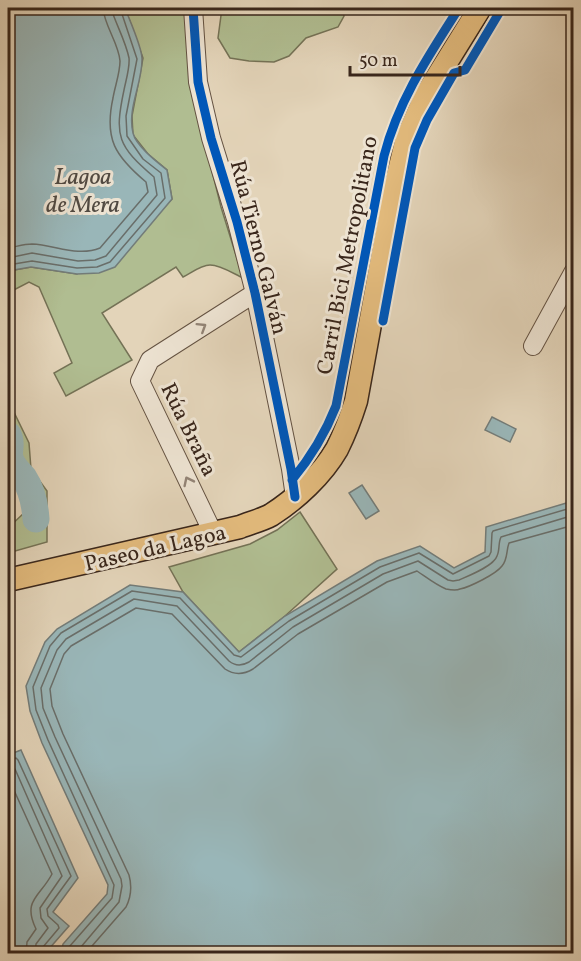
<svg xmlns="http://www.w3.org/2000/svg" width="581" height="961" font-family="Vollkorn,serif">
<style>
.green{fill:#b0bd91;stroke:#747256;stroke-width:1.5}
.water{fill:#99b6b8;stroke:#737c79;stroke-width:1.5}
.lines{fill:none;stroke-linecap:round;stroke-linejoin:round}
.shore{stroke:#696e6a;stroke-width:1.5}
.river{stroke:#99b6b8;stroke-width:27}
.minor-casing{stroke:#645242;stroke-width:20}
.major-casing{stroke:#39261b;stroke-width:25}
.minor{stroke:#ede3d2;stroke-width:18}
.major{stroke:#e2ba7c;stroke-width:22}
.cycleway-casing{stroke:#ede3d2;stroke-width:13}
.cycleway{stroke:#0057b8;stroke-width:9}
.oneway{stroke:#938476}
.labels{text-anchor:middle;stroke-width:6;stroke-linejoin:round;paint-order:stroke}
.street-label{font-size:22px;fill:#39261b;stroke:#ede3d2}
.water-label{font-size:24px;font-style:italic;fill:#514a42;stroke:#ede3d2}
</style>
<rect width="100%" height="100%" fill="#e3d4b9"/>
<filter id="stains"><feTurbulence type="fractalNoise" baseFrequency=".00333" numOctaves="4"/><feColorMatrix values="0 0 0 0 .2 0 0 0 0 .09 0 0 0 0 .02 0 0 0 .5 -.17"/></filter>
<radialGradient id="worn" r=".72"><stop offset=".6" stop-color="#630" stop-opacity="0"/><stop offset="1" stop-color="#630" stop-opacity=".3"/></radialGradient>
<path class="green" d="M 125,8 L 190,8 L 199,119 L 221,207 L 243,278 C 234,274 221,265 210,265 C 201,265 191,273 183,277 L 176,267 L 102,313 L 132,360 L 66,396 L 54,373 L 72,363 L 39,287 L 29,282 L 8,293 L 8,271 L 31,267 L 77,274 L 161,211 L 172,199 L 167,170 L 148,154 L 133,135 L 132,116 L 143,58 Z
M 222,8 L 343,8 L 344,16 L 338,27 L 306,38 L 289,56 L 274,62 L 249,61 L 230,58 L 218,38 Z
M 8,400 L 29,443 L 31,469 L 47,491 L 47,542 L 8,553 L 8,528 L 25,512 L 16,484 L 8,489 Z
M 300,512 L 337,569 L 285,616 L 239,652 L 183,592 L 169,567 L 250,544 L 277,530 Z"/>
<path class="water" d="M 8,8 L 125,8 C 129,19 143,49 142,60 C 142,84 127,109 133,133 C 136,146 157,162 167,170 L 172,199 L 115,267 L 99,273 L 77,274 L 31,267 L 8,271 Z
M 492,417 L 516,429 L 510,442 L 485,430 Z
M 362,485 L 379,511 L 366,519 L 349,493 Z
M 573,501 L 573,953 L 61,953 L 63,944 L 107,894 L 108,885 L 42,743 L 30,711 L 26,686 L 45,642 L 57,629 L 130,585 L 183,592 L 239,652 L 285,616 L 377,561 L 420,546 L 454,568 L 485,552 L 486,527 Z
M 21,750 L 78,878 L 53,912 L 69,926 L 48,950 L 51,953 L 8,953 L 8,755 Z"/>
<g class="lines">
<path class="shore" d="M 8,248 C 15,247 24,244 32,244 C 55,245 78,257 100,248 L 148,192 L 146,182 C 115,156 104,139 113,98 C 115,86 120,73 120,61 C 119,44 104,25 103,8
M 8,258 L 32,253 L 78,261 L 95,260 L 106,256 L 157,195 L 154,177 C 118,146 114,137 124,90 C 126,80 130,67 129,58 C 126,43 118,28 113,14 L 112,8
M 8,265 L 32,261 L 77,268 L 97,267 L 110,262 L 165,198 L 161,173 L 143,159 L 127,136 L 126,116 L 137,59 L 120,8
M 8,760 L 16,758 L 18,760 L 71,876 L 47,909 L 48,916 L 58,925 L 59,928 L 43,947 L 43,954
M 8,768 L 12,767 L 15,769 L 62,876 L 40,908 L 41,918 L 48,928 L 36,944 L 35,954
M 8,777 L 52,874 C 40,897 22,900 36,929 L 27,942 L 26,954
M 67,954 L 69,947 L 112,898 L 114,885 L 48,740 L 36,710 L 33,687 L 50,646 L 61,633 L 132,591 L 180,598 L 234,655 L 241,657 L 289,621 L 380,567 L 419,553 L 453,574 L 489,556 L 491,552 L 492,533 L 493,531 L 574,507
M 75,954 L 119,902 L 122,886 L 121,879 L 55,737 L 43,708 L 41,688 L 57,650 L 66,639 L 134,599 L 177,606 L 229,661 C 235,666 242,666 249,662 L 293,627 L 383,574 L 418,561 L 448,580 L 453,581 L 459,580 C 468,576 494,566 497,556 C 500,550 498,543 501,537 L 574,515
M 85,954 L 126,907 C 131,897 132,886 129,875 L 63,734 L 52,706 L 50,689 L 64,654 L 71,646 L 136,608 L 172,614 L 225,669 C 234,675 243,675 253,669 L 298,634 L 387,582 L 417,571 C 426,577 436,585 446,589 C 451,590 456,591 460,589 C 470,587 496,574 502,566 C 508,559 506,551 509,543 L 574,525"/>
<path class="river" d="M 8,435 C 13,443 8,450 10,458 C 12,466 19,472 24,478 C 32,490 35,505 36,519"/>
<g class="minor-casing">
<path id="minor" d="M 193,8 L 198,82 L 211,138 L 237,222 L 255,293 L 291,469 L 295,497
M 533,346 L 574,271
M 213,533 L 140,381 L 150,360 L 255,293"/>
</g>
<g class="major-casing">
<path id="major" d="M 8,580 L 240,527 C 250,523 262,520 271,515 C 296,499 322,475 337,449 C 345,433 351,417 356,401 L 395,187 L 407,138 L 426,95 L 480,8"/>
</g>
<use href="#minor" class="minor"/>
<use href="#major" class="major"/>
<g class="cycleway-casing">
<path id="cycleway" d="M 193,8 L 198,82 L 211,138 L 237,222 L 255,293 L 291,469 L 295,497
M 383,321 L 415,148 L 427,120 L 454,73 L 465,70 L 502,8
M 292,480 C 311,457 325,434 336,406 L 384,156 C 398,101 429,55 459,8"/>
</g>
<use href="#cycleway" class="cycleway"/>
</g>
<defs><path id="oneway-chevron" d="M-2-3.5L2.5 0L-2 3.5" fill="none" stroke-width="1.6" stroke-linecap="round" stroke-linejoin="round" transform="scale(1.5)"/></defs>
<g class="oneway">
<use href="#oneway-chevron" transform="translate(202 327) rotate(-32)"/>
<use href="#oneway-chevron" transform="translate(188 481) rotate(-116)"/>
</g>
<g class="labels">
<g class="street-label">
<text transform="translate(260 247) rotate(76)" y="8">Rúa Tierno Galván</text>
<text transform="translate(346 255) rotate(-79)" y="8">Carril Bici Metropolitano</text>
<text transform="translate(190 429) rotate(64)" y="8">Rúa Braña</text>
<text transform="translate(155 547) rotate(-13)" y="8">Paseo da Lagoa</text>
</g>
<g class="water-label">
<text x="83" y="184">Lagoa<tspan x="83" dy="28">de Mera</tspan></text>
</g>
</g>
<rect width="581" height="961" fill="none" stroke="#e3d4b9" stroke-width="30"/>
<rect x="9" y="9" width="563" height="943" fill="none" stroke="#39261b" stroke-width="3"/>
<rect x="15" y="15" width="551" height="931" fill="none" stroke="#39261b" stroke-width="1.5"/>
<path d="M350 66v9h110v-9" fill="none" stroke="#39261b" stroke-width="3"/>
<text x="359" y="66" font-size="18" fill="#39261b" stroke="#ede3d2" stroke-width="4.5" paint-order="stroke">50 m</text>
<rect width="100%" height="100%" filter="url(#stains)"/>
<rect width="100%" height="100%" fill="url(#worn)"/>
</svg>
